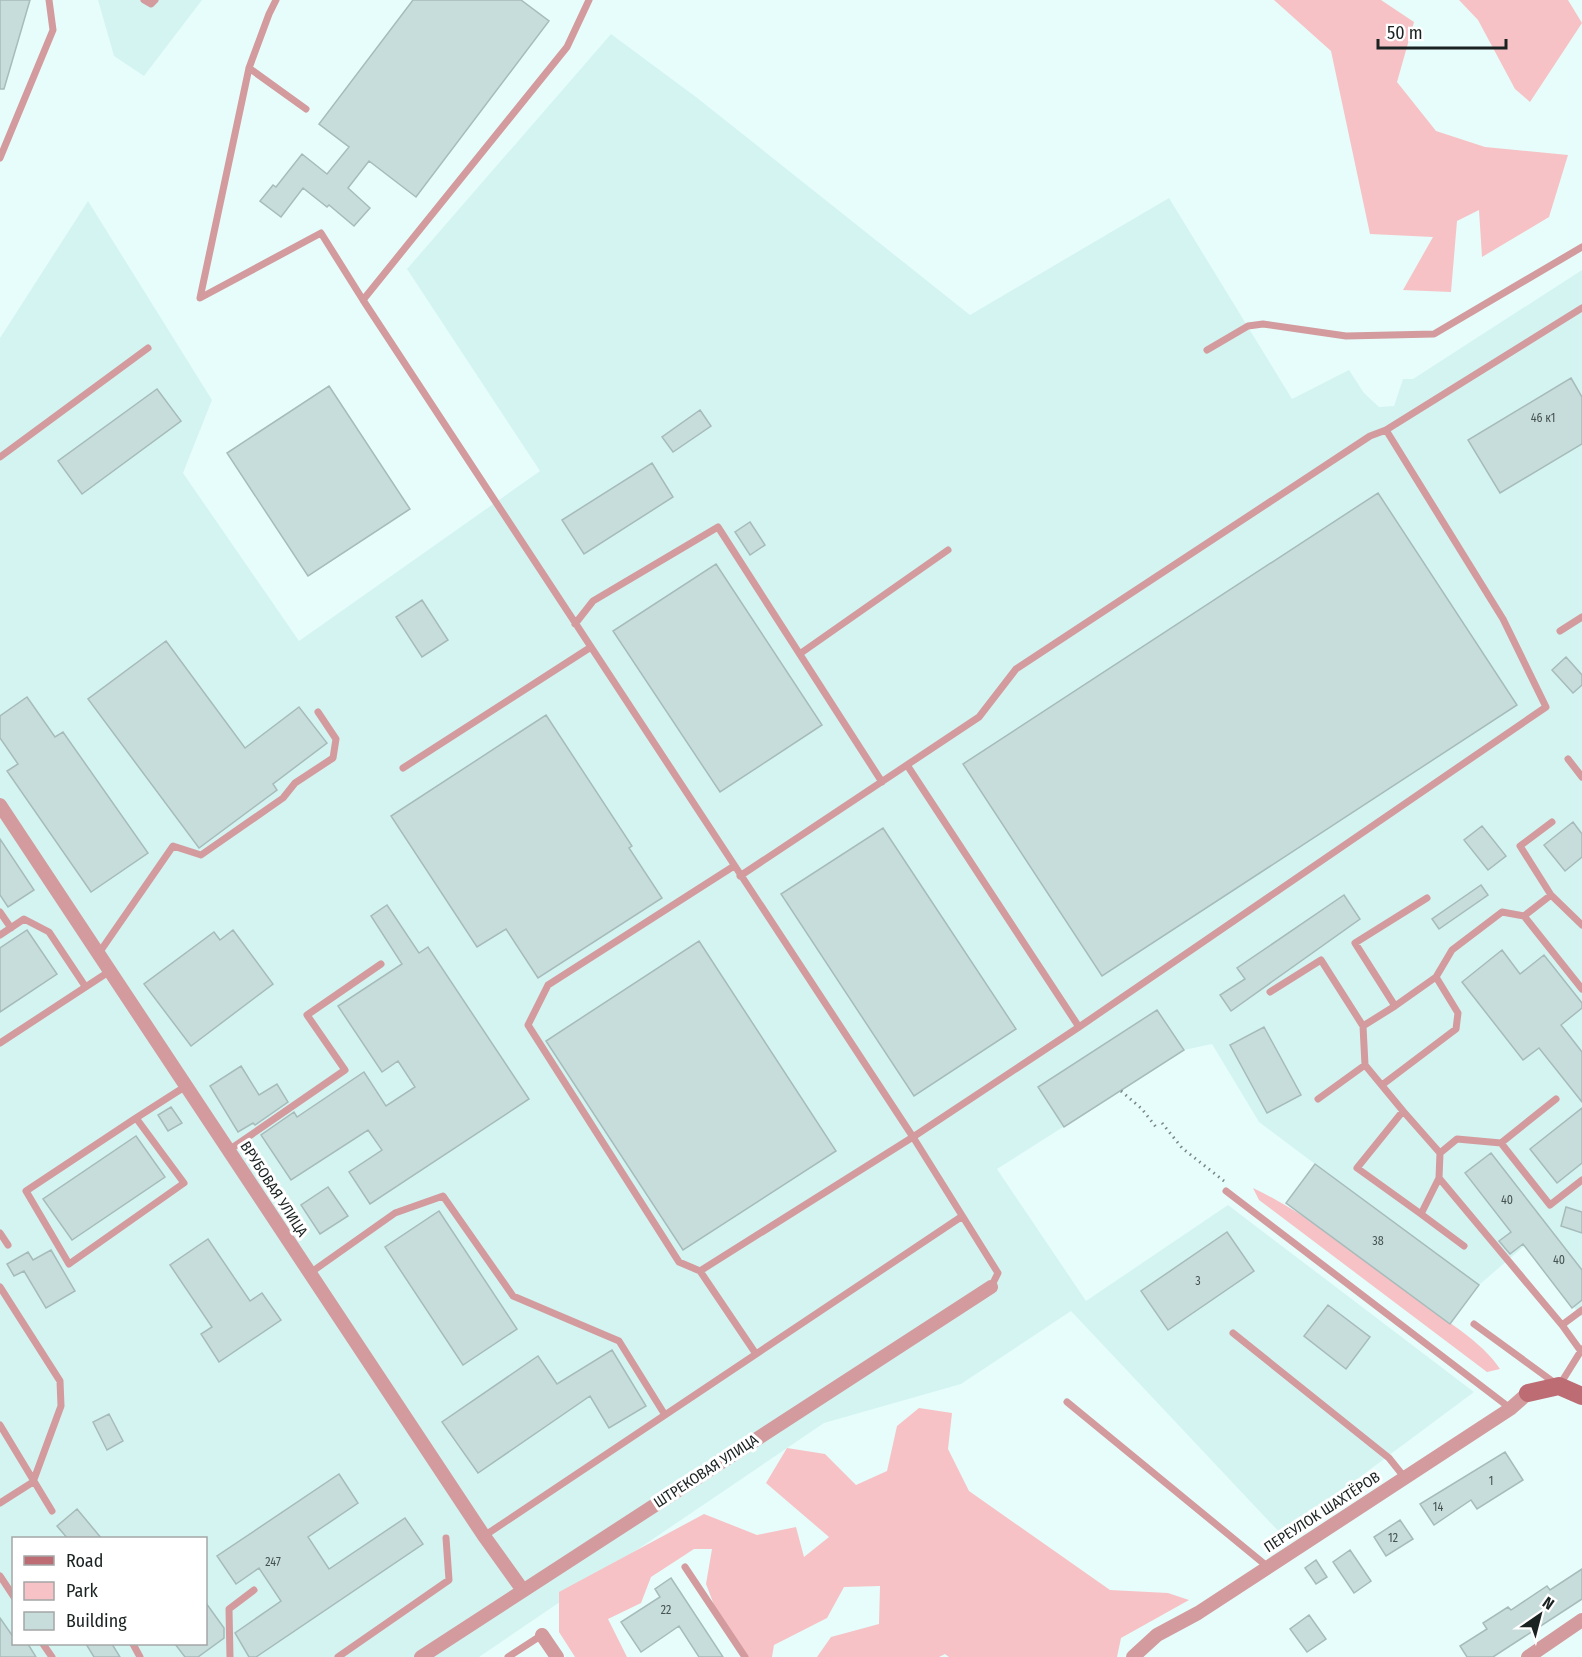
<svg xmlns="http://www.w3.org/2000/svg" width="1582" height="1657" font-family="'Fira Sans Condensed',sans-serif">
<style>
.built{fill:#d4f4f2;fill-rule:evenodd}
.green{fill:#f6c2c5}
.building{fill:#c7dddb;stroke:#a6bbba;stroke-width:1.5}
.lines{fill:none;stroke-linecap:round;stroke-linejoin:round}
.path{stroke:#798786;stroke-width:3;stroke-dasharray:1.5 4.5;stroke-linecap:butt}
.lane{stroke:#d39b9e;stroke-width:7}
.street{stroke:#d39b9e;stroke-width:14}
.secondary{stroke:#bd6c74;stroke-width:18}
.labels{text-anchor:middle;stroke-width:6;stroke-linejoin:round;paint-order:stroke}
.number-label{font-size:12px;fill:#465250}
.street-label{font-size:15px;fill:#1b2322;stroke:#fff}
</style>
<rect width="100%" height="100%" fill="#e7fdfb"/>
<path class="built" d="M 98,0 L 202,0 L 144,76 L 114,56 Z
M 611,34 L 696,97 L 970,315 L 1169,198 L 1292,399 L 1349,370 L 1364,393 L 1379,407 L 1394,406 L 1403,379 L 1413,379 L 1582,270 L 1582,1317 L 1531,1255 L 1537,1250 L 1530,1241 L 1479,1285 L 1315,1164 L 1259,1122 L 1212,1044 L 1184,1050 L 997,1169 L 1086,1301 L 1228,1205 L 1474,1392 L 1282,1535 L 1071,1311 L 961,1384 L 824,1423 L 479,1657 L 0,1657 L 0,338 L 88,201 L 212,400 L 183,473 L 299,641 L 540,471 L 407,269 ZM 14,1538 L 206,1538 L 206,1644 L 14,1644 Z"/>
<path class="green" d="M 1274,0 L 1381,0 L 1414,22 L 1397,82 L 1436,131 L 1485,147 L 1568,155 L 1549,217 L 1482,257 L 1479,210 L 1457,221 L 1451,292 L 1403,290 L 1433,237 L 1370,234 L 1331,51 Z
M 1459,0 L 1568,0 L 1582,23 L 1530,102 L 1515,89 L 1478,20 Z
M 1253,1188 C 1312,1216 1363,1260 1416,1299 C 1442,1318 1483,1342 1500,1369 L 1487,1372 L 1259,1200 Z
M 919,1408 L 952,1413 L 948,1449 L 969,1491 L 1110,1590 L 1168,1593 L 1189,1600 L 1121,1638 L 1117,1657 L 949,1657 L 945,1654 L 939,1657 L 817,1657 L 831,1637 L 879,1624 L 880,1586 L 844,1587 L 827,1618 L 774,1645 L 772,1657 L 747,1657 L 724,1631 L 706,1584 L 712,1549 L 694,1549 L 651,1577 L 641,1603 L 608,1619 L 627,1657 L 575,1657 L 559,1632 L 559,1592 L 704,1514 L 757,1535 L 796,1527 L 804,1557 L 829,1537 L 766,1483 L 787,1448 L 825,1454 L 856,1485 L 887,1471 L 897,1426 Z"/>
<path class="building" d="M 0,0 L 30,0 L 4,89 L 0,89 Z
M 413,0 L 521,0 L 549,21 L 416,197 L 369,161 L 348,188 L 370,208 L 354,226 L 329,205 L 327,207 L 303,188 L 281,217 L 260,201 L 273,185 L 276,187 L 302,154 L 327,174 L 349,147 L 319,124 Z
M 1571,378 L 1582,397 L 1582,444 L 1500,493 L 1468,440 Z
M 329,386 L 410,509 L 308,576 L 227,453 Z
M 157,389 L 181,421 L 82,494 L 58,461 Z
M 700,410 L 711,426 L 673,452 L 662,437 Z
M 652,463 L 673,497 L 584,554 L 562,520 Z
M 1378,493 L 1517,705 L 1102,976 L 963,764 Z
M 750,522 L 765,545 L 750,555 L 735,532 Z
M 716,564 L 822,725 L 720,792 L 613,631 Z
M 422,600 L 448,640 L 422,657 L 396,617 Z
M 166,641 L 245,748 L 299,707 L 327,743 L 273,784 L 277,790 L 199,848 L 88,699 Z
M 1566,657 L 1582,675 L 1582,685 L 1573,693 L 1552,670 Z
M 27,697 L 55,737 L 63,732 L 148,853 L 91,892 L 7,771 L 18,764 L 0,738 L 0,716 Z
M 546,715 L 632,846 L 629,848 L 662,898 L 538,978 L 506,929 L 477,947 L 391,816 Z
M 1573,822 L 1582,834 L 1582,857 L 1565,871 L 1544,845 Z
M 1482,826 L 1506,856 L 1488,870 L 1464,840 Z
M 883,828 L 1016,1029 L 914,1096 L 781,894 Z
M 0,839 L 34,890 L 8,907 L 0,895 Z
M 1481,885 L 1488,895 L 1439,929 L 1432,919 Z
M 1344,895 L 1360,919 L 1231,1011 L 1220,995 L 1245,979 L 1237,968 Z
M 387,905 L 419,953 L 428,947 L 529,1099 L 370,1204 L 349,1172 L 382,1150 L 368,1130 L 291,1180 L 261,1135 L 294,1112 L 297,1117 L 364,1072 L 386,1106 L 415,1087 L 398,1061 L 382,1072 L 338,1006 L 402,964 L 371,916 Z
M 27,930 L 57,974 L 0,1012 L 0,948 Z
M 233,930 L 273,984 L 191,1046 L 144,984 L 214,932 L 220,940 Z
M 699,941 L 836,1151 L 683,1250 L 546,1041 Z
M 1502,950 L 1520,974 L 1544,955 L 1582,1003 L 1582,1008 L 1561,1025 L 1582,1052 L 1582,1102 L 1539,1048 L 1523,1060 L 1462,982 Z
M 1157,1010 L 1184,1050 L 1064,1127 L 1038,1087 Z
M 1264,1027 L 1301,1095 L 1267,1113 L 1230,1045 Z
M 241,1066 L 259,1095 L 277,1084 L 288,1102 L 255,1125 L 253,1123 L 238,1132 L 210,1086 Z
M 171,1107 L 182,1123 L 168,1131 L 158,1115 Z
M 1582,1108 L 1582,1163 L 1557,1183 L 1530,1149 Z
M 136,1136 L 165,1177 L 72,1240 L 43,1199 Z
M 1491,1153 L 1582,1270 L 1582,1300 L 1572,1308 L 1523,1244 L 1510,1254 L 1499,1241 L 1511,1232 L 1465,1173 Z
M 1315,1164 L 1479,1285 L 1450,1324 L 1286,1203 Z
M 328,1187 L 348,1216 L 320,1234 L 301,1205 Z
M 1566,1207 L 1582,1212 L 1582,1233 L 1561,1226 Z
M 439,1211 L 517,1329 L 463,1365 L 385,1247 Z
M 1227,1232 L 1254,1271 L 1168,1330 L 1141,1291 Z
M 208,1239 L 250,1301 L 262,1293 L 281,1320 L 219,1362 L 201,1334 L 212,1327 L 170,1265 Z
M 51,1250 L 75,1291 L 46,1308 L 24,1271 L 14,1276 L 7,1264 L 28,1252 L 33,1260 Z
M 1328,1305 L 1370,1337 L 1346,1369 L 1304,1336 Z
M 612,1350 L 646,1406 L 609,1428 L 590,1396 L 478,1473 L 442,1422 L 538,1356 L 557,1384 Z
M 109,1414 L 123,1441 L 107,1450 L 93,1422 Z
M 1505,1452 L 1523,1480 L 1477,1509 L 1471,1500 L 1434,1525 L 1420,1504 Z
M 339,1474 L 358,1503 L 308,1537 L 329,1569 L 405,1518 L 423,1544 L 256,1657 L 249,1657 L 235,1633 L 281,1601 L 259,1568 L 236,1584 L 217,1556 Z
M 77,1509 L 102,1539 L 68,1539 L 57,1526 Z
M 1400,1520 L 1413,1539 L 1386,1556 L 1374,1537 Z
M 1350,1550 L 1371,1581 L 1354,1593 L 1333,1562 Z
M 1316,1560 L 1327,1577 L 1316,1584 L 1305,1568 Z
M 1582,1569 L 1582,1599 L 1493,1657 L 1467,1657 L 1460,1646 L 1487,1629 L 1483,1623 L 1508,1607 L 1511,1610 L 1547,1586 L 1550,1590 Z
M 671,1578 L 723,1657 L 699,1657 L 679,1626 L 641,1652 L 621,1622 L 660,1597 L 655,1589 Z
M 206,1603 L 224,1628 L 224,1638 L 198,1657 L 185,1657 L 175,1644 L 206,1644 Z
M 1309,1615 L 1326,1639 L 1307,1652 L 1290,1629 Z
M 0,1618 L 14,1638 L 14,1644 L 28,1644 L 36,1657 L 0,1657 Z
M 86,1644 L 112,1644 L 120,1657 L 94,1657 Z"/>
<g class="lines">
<path class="path" d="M 1121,1091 L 1142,1109 L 1156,1127
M 1162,1123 L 1182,1148 L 1224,1181"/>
<path class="lane" d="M 144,0 L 151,4 L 155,0
M 276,0 L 269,14 L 249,68 L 200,298 L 321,233 L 363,300 L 567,47 L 589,0
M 249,68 L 306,109
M 0,158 L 53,30 L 49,0
M 363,300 L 913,1137 L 998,1273 L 991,1287
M 1207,350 L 1248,326 L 1263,324 L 1346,336 L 1434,334 L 1582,247
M 0,457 L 148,348
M 575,624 L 593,601 L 718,527 L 882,782
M 1560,631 L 1582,617
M 801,653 L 948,550
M 1568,759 L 1582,777
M 907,765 L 1079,1027
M 403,768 L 591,647
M 1552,822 L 1520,846 L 1551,895 L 1582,925
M 740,876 L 979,717 L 1016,669 L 1370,436 L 1386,430 L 1582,308
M 1551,895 L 1524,916 L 1582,989
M 0,912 L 11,928
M 0,935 L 24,919 L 49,932 L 85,986
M 99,953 L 173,846 L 201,855 L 283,798 L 295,783 L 333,758 L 336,739 L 318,712
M 1436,977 L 1452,950 L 1502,912 L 1524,916
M 1270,992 L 1321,960 L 1363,1026 L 1395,1006 L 1355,943 L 1427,898
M 1363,1026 L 1365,1065
M 0,1043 L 110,971
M 1382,1085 L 1456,1029 L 1458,1013 L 1436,977 L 1395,1006
M 1318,1099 L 1365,1065 L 1403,1111 L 1357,1168 L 1421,1214
M 1556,1099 L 1501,1143 L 1550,1205 L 1582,1180
M 1403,1111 L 1440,1153
M 136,1118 L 26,1191 L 69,1264 L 184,1183 L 136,1118 L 186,1086
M 229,1150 L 345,1070 L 307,1015 L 381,964
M 1439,1178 L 1562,1325
M 1226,1191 L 1510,1408
M 0,1233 L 8,1245
M 1464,1246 L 1421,1214 L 1439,1178 L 1440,1153 L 1457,1139 L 1501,1143
M 700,1271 L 679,1262 L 528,1025 L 548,985 L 734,866
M 310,1273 L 395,1213 L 443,1196 L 513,1296 L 619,1341 L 665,1415
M 0,1287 L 60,1381 L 61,1406 L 33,1482 L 0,1503
M 1474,1324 L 1559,1386 L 1582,1349
M 1233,1333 L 1389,1458 L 1405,1478
M 1580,1350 L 1562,1325 L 1582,1310
M 756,1354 L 700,1271 L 913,1137 L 1079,1027 L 1546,707 L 1503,619 L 1386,430
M 1067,1402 L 1268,1567
M 0,1425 L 52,1511
M 484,1536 L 961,1217
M 685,1567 L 745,1657
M 0,1576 L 14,1597
M 43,1644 L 52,1657
M 133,1644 L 140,1657
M 230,1657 L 229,1609 L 254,1590
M 338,1657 L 449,1580 L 446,1538
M 508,1657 L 542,1635"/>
<path class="street" d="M 0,805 L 484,1536 L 522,1589
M 542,1635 L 557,1657
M 421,1657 L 991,1287
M 1133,1657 L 1157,1635 L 1198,1613 L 1510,1409 L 1528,1393
M 1528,1657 L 1582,1620"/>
<path class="secondary" d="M 1528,1393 L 1559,1386 L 1582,1396"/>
</g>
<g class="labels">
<g class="number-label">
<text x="1543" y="422">46 к1</text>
<text x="1507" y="1204">40</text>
<text x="1378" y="1245">38</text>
<text x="1559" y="1264">40</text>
<text x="1198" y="1285">3</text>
<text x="1491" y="1485">1</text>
<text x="1438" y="1511">14</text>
<text x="1393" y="1542">12</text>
<text x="273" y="1566">247</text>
<text x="666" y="1614">22</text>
</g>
<g class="street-label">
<text transform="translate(274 1189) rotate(57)" y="5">ВРУБОВАЯ УЛИЦА</text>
<text transform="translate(706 1471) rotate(-33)" y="5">ШТРЕКОВАЯ УЛИЦА</text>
<text transform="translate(1322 1512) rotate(-33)" y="5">ПЕРЕУЛОК ШАХТЁРОВ</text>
</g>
</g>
<rect x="12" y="1537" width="195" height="108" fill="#ffffff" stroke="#a4a7a7" stroke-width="1.5"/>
<rect x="24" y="1556" width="30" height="9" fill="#bd6c74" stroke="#a4a7a7" stroke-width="1.5"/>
<text x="66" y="1567" font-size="18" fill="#1b2322">Road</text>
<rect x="24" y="1582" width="30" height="18" fill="#f6c2c5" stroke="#a4a7a7" stroke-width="1.5"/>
<text x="66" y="1597" font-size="18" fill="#1b2322">Park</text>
<rect x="24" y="1612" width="30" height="18" fill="#c7dddb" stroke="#a4a7a7" stroke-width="1.5"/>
<text x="66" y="1627" font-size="18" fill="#1b2322">Building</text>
<g transform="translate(1540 1615) rotate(35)" stroke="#ffffff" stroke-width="4.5" paint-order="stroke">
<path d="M0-4.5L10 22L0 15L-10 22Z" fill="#1b2322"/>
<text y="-9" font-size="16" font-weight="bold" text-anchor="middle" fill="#1b2322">N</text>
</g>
<path d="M1378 39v9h128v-9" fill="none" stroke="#1b2322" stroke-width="3"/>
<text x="1387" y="39" font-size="18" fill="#1b2322" stroke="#ffffff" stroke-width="4.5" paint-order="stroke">50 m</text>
</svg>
